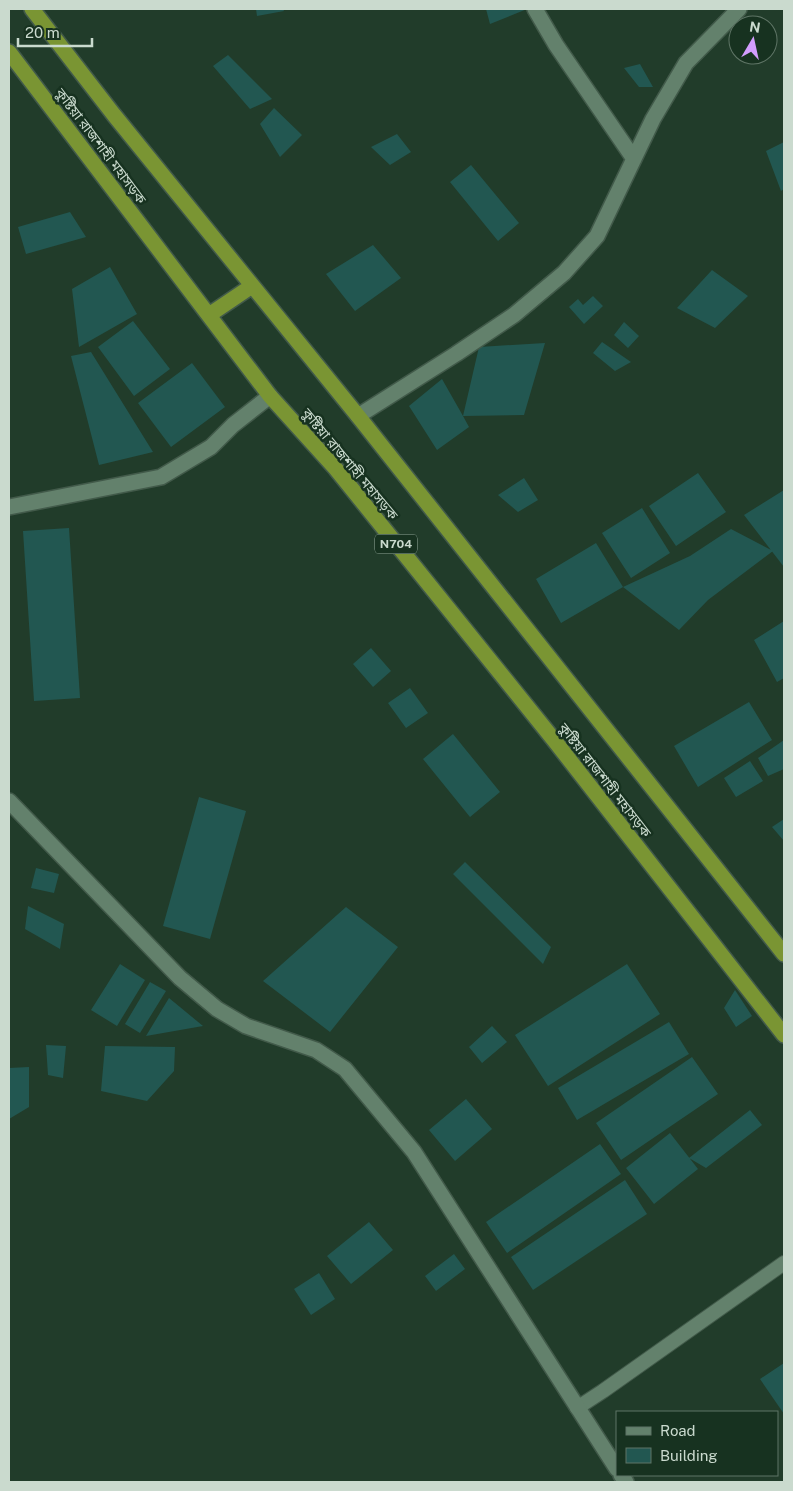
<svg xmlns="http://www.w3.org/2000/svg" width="793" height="1491" font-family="'Public Sans','Noto Sans Bengali',sans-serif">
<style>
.building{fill:#225751}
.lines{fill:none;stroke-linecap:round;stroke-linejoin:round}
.lane-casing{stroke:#425a4a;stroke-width:16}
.street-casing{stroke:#425a4a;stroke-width:18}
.highway-casing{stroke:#425a4a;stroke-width:18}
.lane{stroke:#63816c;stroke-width:14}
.street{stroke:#63816c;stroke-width:15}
.highway{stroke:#7a9533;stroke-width:15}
.labels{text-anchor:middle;stroke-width:5;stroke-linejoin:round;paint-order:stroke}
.shield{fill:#173220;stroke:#94a89a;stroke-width:1}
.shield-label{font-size:12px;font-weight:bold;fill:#cadace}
.street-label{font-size:14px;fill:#cadace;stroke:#173220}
</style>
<rect width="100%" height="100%" fill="#213c2a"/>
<path class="building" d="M 256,9 L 283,9 L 284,11 L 257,16 Z
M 486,9 L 527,9 L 490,24 Z
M 228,55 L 272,99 L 250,109 L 213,66 Z
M 640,64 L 653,87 L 639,87 L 624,68 Z
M 274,108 L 302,135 L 280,157 L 260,124 Z
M 397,134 L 411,152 L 390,165 L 371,147 Z
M 784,142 L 784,189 L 781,191 L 766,151 Z
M 471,165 L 519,223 L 498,241 L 450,182 Z
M 70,212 L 86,237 L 26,254 L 18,227 Z
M 373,245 L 401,278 L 355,311 L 326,274 Z
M 110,267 L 137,314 L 79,347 L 72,289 Z
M 712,270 L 748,296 L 715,328 L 677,308 Z
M 593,296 L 603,306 L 584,324 L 569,307 L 578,299 L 583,305 Z
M 133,321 L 170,369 L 134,396 L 98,347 Z
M 624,322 L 639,336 L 628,348 L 614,335 Z
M 602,342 L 631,362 L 615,371 L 593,353 Z
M 545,343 L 524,415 L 463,416 L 469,427 L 437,450 L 409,406 L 442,379 L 463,416 L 479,347 Z
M 91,352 L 153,452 L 99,465 L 71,356 Z
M 192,363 L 225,407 L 171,447 L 138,403 Z
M 698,473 L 726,512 L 676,546 L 649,506 Z
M 524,478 L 538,500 L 518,512 L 498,495 Z
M 784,490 L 784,567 L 744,515 Z
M 642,508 L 670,553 L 631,578 L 602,533 Z
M 69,528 L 80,698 L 34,701 L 23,531 Z
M 731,529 L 773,551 L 708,600 L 679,630 L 623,587 L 690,556 Z
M 596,543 L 623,587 L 561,623 L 536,579 Z
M 784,621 L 784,678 L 777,682 L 754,640 Z
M 371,648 L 391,671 L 373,687 L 353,664 Z
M 410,688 L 428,713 L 406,728 L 388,703 Z
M 749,702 L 772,740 L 698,787 L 674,746 Z
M 453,734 L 500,792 L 470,817 L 423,759 Z
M 784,740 L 784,769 L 768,776 L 758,758 Z
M 750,761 L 763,781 L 736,797 L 724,778 Z
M 199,797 L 246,811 L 210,939 L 163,926 Z
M 784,819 L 784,841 L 772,827 Z
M 465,862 L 551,947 L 543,964 L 453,874 Z
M 36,868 L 59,874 L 54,893 L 31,888 Z
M 28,906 L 64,924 L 60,949 L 25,929 Z
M 346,907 L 398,947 L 330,1032 L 263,981 Z
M 120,964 L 145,980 L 117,1026 L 91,1010 Z
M 627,964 L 660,1014 L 548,1086 L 515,1035 Z
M 150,982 L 166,991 L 140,1033 L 125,1024 Z
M 735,990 L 752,1016 L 736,1027 L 724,1008 Z
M 169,998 L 203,1026 L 146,1036 Z
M 669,1022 L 689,1054 L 577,1120 L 558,1088 Z
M 492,1026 L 507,1042 L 482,1063 L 469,1047 Z
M 46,1045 L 66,1046 L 63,1078 L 48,1075 Z
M 105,1046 L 175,1047 L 174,1071 L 147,1101 L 101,1091 Z
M 692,1057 L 718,1094 L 621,1160 L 596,1123 Z
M 29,1067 L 29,1107 L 9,1119 L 9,1068 Z
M 466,1099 L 492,1129 L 455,1161 L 429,1130 Z
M 750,1110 L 762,1125 L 706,1168 L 689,1158 Z
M 670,1133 L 698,1169 L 654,1204 L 626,1168 Z
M 600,1144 L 621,1174 L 507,1253 L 486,1222 Z
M 625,1180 L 647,1214 L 533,1290 L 511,1257 Z
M 369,1222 L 393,1250 L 351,1284 L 327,1256 Z
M 454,1254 L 465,1269 L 436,1291 L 425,1276 Z
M 319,1273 L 335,1299 L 311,1315 L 294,1289 Z
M 784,1363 L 784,1414 L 760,1379 Z"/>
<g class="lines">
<g class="lane-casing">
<path id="lane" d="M 577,1408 L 603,1391 L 784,1263"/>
</g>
<g class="street-casing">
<path id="street" d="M 535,9 L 556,45 L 634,159
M 358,416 L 456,354 L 514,315 L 564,273 L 597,236 L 653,119 L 686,63 L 739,9
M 9,507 L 161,477 L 211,447 L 233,425 L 270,396
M 9,801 L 180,978 L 217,1009 L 246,1026 L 316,1050 L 345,1069 L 414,1152 L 617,1469
M 621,1475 L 626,1482"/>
</g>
<g class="highway-casing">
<path id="highway" d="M 32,9 L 114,115 L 358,416 L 784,954
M 9,52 L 270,396 L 336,469 L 554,740 L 784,1035
M 209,315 L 252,286"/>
</g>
<use href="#lane" class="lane"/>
<use href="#street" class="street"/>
<use href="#highway" class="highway"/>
</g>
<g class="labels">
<rect class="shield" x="375" y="534.5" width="42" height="19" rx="4"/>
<g class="shield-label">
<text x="396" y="548">N704</text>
</g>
<g class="street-label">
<text transform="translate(101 146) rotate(53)" y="5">কুষ্টিয়া রাজশাহী মহাসড়ক</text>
<text transform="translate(350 464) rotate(50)" y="5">কুষ্টিয়া রাজশাহী মহাসড়ক</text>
<text transform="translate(605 780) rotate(52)" y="5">কুষ্টিয়া রাজশাহী মহাসড়ক</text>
</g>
</g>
<rect width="793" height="1491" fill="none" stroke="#cadace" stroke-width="20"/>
<rect x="616" y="1411" width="162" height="65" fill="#173220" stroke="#5f7566"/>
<rect x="626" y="1427" width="25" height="8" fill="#63816c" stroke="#5f7566"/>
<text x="660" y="1436" font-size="15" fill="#cadace">Road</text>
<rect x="626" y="1448" width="25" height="15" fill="#225751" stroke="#5f7566"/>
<text x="660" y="1461" font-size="15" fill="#cadace">Building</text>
<g transform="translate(753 40) rotate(9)"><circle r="24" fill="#173220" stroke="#5f7566"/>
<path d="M0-4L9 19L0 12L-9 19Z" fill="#d29dfd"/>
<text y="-8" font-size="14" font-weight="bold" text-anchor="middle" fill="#cadace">N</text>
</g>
<path d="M18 38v8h74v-8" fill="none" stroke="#cadace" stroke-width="2.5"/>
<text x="25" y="38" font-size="15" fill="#cadace" stroke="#173220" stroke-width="4" paint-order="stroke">20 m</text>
</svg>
